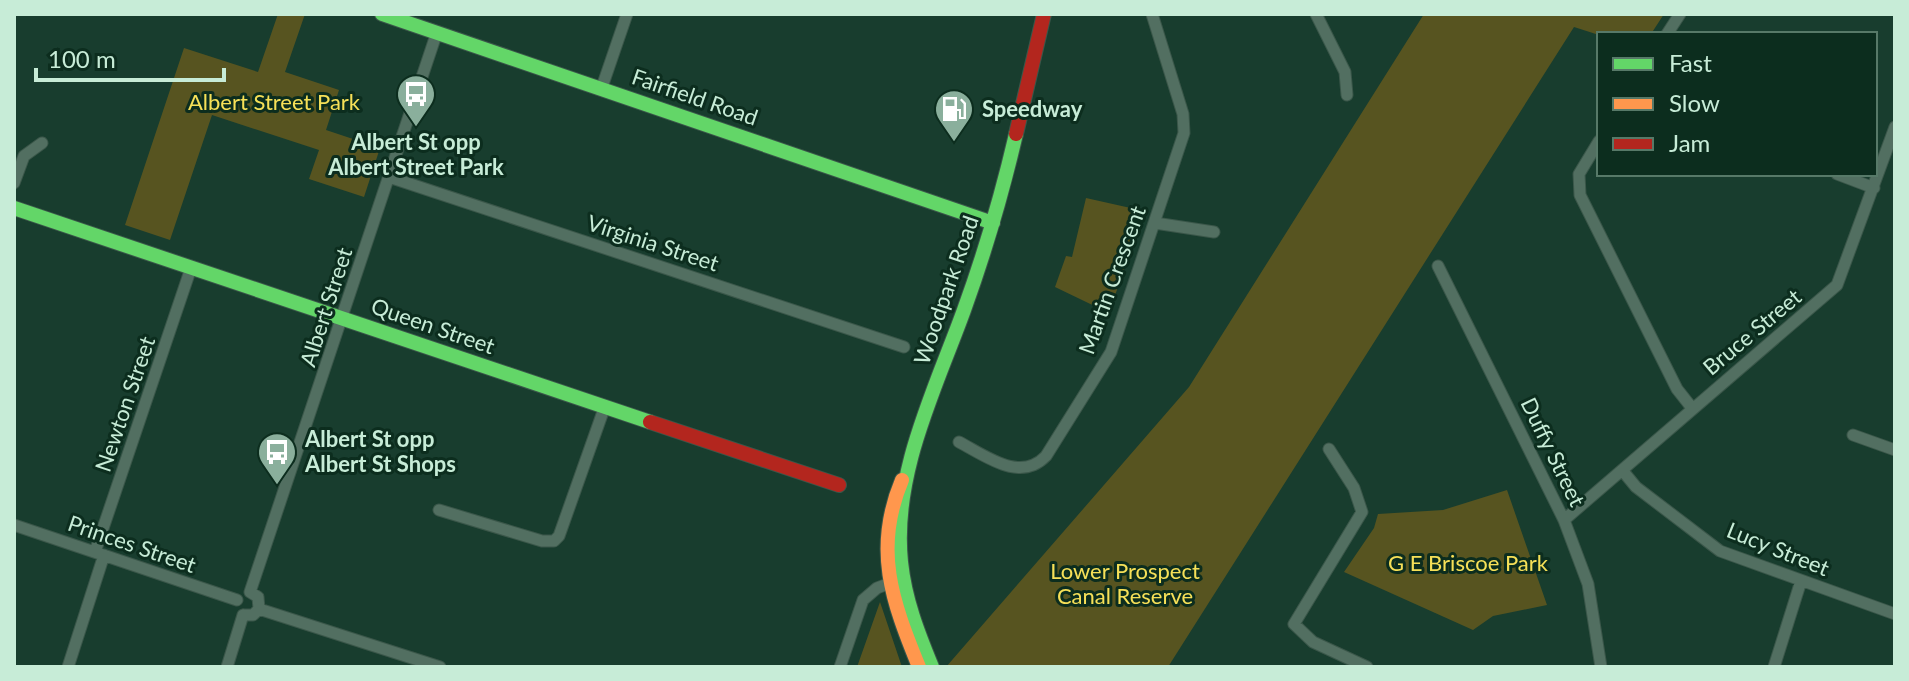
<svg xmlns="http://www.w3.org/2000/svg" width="1909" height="681" font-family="Lato,sans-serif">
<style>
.green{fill:#575420}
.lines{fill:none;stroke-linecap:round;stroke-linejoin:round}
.street-casing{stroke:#3b574a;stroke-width:13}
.fast-casing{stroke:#3b574a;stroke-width:16}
.slow-casing{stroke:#3b574a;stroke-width:16}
.jam-casing{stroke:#3b574a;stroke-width:16}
.street{stroke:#526f61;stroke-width:11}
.fast{stroke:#63d668;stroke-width:14}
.slow{stroke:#ff974d;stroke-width:14}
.jam{stroke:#b3261e;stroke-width:14}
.labels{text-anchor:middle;stroke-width:6;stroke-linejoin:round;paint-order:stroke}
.street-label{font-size:22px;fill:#c7ecd7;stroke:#0c2d1e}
.park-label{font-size:22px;fill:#f6e058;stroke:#0c2d1e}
.poi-label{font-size:22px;font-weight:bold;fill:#c7ecd7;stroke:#0c2d1e;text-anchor:start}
</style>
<rect width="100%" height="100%" fill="#183d2e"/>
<path class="green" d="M 278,14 L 305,14 L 285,72 L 339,90 L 326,130 L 380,148 L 364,197 L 309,179 L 319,150 L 212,115 L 170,240 L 125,225 L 184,48 L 258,72 Z
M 1424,14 L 1664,14 L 1651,34 L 1599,35 L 1574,27 L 1168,667 L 946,667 L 1189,387 Z
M 1086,198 L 1144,211 L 1109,313 L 1055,287 L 1066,256 L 1072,257 Z
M 1507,490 L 1547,605 L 1493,616 L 1473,630 L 1344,572 L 1374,528 L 1378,514 L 1443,510 Z
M 880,602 L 902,667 L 857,667 Z"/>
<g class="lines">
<g class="street-casing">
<path id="street" d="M 1316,14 L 1345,72 L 1347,95
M 1667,34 L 1680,14
M 602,87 L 627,14
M 1599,141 L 1579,174 L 1580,195 L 1677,389 L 1692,408
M 1837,174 L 1874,188
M 389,177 L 904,347
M 14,183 L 24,156 L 42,143
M 1155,223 L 1214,232
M 1438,266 L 1564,520 L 1588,584 L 1601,667
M 1853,435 L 1895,450
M 959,442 C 986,456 1020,483 1046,456 L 1111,352 L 1184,133 L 1183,114 L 1152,14
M 1329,449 L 1354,488 L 1362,512 L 1294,624 L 1313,642 L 1367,667
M 1622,470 L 1636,487 L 1720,551 L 1895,614
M 439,510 L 542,541 L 554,541 L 559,536 L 605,406
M 1564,520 L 1837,285 L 1895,127
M 14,525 L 237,600
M 95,552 L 191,268
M 250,592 L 437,32
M 259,609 L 440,667
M 243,615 L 253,615 L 259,609 L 258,597 L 250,592
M 68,667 L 104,555
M 227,667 L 243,615
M 840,667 L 863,600 L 877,588 L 901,579
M 1774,667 L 1801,581"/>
</g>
<g class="fast-casing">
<path id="fast" d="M 382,14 L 993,223
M 14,208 L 650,422
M 932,667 C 918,633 905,600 901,562 C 892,474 935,390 964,310 C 985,252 1002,194 1016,134"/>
</g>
<g class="slow-casing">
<path id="slow" d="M 902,480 C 873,549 892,601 919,667"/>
</g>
<g class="jam-casing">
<path id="jam" d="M 1016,134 L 1044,14
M 650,422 L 839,485"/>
</g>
<use href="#street" class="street"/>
<use href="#fast" class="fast"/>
<use href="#slow" class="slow"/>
<use href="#jam" class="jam"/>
</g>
<defs>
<g id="bus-pin" transform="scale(2)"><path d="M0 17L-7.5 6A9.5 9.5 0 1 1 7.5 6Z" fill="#8aaf9c" stroke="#0c2d1e"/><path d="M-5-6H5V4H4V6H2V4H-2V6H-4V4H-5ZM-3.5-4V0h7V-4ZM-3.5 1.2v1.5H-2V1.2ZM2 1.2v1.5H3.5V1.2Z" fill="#fff"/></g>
<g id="fuel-pin" transform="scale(2)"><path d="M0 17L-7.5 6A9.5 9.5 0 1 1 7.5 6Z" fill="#8aaf9c" stroke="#0c2d1e"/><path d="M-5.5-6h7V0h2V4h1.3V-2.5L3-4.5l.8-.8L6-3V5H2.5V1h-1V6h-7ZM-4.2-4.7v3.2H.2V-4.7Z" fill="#fff"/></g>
</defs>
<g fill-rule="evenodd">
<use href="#bus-pin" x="416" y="94"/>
<use href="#fuel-pin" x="954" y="109"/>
<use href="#bus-pin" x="277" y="452"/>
</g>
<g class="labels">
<g class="street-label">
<text transform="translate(695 97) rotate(19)" y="8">Fairfield Road</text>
<text transform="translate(653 243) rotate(18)" y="8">Virginia Street</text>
<text transform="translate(1112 280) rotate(-70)" y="8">Martin Crescent</text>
<text transform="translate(946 290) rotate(-71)" y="8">Woodpark Road</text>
<text transform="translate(326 307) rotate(-72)" y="8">Albert Street</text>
<text transform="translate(433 326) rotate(19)" y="8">Queen Street</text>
<text transform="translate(1752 332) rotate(-40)" y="8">Bruce Street</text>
<text transform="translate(125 404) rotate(-71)" y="8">Newton Street</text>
<text transform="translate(1553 452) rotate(64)" y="8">Duffy Street</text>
<text transform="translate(132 544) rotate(19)" y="8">Princes Street</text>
<text transform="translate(1778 549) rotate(22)" y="8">Lucy Street</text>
</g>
<g class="park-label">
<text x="274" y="110">Albert Street Park</text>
<text x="1468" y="571">G E Briscoe Park</text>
<text x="1125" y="579">Lower Prospect<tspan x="1125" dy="25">Canal Reserve</tspan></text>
</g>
<g class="poi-label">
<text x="982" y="117">Speedway</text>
<text x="416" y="150" text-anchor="middle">Albert St opp<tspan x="416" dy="25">Albert Street Park</tspan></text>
<text x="305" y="447">Albert St opp<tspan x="305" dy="25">Albert St Shops</tspan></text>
</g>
</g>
<rect width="1909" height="681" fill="none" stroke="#c7ecd7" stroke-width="32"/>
<rect x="1597" y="32" width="280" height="144" fill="#0c2d1e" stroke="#577968" stroke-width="2"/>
<rect x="1613" y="58" width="40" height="12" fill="#63d668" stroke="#577968" stroke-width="2"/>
<text x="1669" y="72" font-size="24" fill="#c7ecd7">Fast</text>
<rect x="1613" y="98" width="40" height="12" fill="#ff974d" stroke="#577968" stroke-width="2"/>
<text x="1669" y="112" font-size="24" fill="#c7ecd7">Slow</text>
<rect x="1613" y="138" width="40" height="12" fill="#b3261e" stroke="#577968" stroke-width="2"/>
<text x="1669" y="152" font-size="24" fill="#c7ecd7">Jam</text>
<path d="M36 68v12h188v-12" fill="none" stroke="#c7ecd7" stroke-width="4"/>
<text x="48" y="68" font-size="24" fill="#c7ecd7" stroke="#0c2d1e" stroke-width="6" paint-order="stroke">100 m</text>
</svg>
